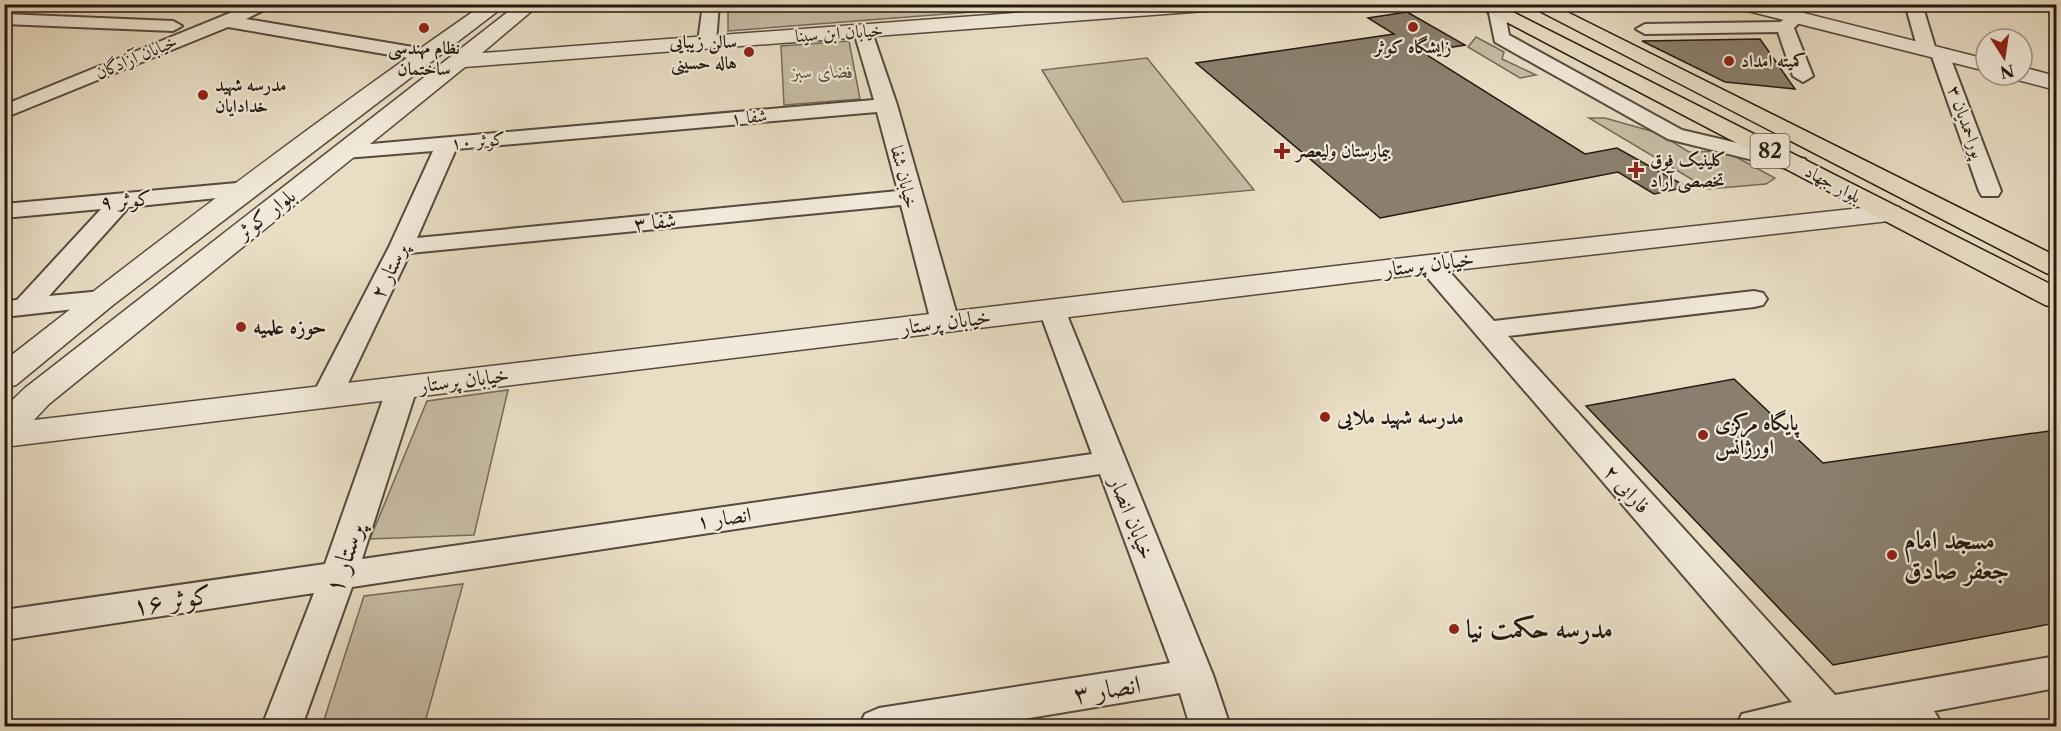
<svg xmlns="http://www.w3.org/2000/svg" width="2061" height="731" font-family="'Libre Caslon Text',Amiri,serif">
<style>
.green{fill:#c7bca5;stroke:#756a5a;stroke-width:1.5}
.building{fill:#8a7f6e;stroke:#231910;stroke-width:1.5}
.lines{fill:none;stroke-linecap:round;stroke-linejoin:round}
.minor-casing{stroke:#544a3d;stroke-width:4}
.tertiary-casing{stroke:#544a3d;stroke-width:3}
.primary-casing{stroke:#231910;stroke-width:3}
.minor{fill:#f1e9d9;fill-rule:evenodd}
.tertiary{fill:#f1e9d9;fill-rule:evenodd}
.primary{fill:#e9ddc4;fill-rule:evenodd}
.poi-dot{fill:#8f2418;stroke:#f1e9d9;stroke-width:2}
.labels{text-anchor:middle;stroke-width:4.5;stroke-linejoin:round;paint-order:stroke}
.far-street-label{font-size:18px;fill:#231910;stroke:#f1e9d9}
.far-poi-label{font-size:18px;font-weight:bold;fill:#231910;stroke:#f1e9d9;text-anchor:start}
.far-park-label{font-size:18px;font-style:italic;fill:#544a3d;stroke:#f1e9d9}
.shield{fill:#f1e9d9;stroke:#61574c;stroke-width:1.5}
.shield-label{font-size:20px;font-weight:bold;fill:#231910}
.street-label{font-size:21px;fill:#231910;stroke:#f1e9d9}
.poi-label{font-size:21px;font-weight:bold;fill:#231910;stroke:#f1e9d9;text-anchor:start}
.near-poi-label{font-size:26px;font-weight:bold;fill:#231910;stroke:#f1e9d9;text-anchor:start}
.near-street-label{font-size:26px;fill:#231910;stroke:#f1e9d9}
</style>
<rect width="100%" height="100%" fill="#e9ddc4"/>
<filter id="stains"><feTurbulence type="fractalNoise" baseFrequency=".00333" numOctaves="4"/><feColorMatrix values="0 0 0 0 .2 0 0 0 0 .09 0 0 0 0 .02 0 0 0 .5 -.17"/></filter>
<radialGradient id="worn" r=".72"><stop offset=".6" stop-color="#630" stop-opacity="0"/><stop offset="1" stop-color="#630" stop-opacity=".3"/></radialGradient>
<path class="green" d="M 728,5 L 728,4 L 1064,5 L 728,31 Z
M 1476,37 L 1504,52 L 1502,59 L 1536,75 L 1520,78 L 1468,47 Z
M 849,41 L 860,99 L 784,105 L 781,46 Z
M 1147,58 L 1254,190 L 1123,202 L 1042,70 Z
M 1589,118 L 1605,118 L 1658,133 L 1689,152 L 1725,151 L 1775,178 L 1766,184 L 1708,189 Z
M 508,390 L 474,535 L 370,539 L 427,401 Z
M 463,584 L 424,726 L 322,726 L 364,596 Z"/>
<path class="building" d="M 1407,12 L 1465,45 L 1422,52 L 1585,154 L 1617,148 L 1687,187 L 1654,194 L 1618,172 L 1380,218 L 1196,63 L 1394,34 L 1368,18 Z
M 1760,39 L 1795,89 L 1725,82 L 1642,41 Z
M 1734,379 L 1823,463 L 2056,430 L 2056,623 L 1833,665 L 1586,406 Z"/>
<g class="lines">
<g class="minor-casing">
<path id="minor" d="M 252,4 L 276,4 L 246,19 L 425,49 L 434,55 L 425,61 L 228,27 L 4,118 L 4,105 Z
M 703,4 L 719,4 L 716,42 L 707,47 L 698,42 Z
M 1905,4 L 1922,4 L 1936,50 L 1946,50 L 1949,54 L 2001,191 L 1998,196 L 1982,196 L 1979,191 L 1931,54 L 1921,54 L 1918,50 Z
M 1497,8 L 1505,13 L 1509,35 L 1682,130 L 1805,159 L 1808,164 L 1805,169 L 1797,171 L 1668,139 L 1495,42 L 1489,13 Z
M 1795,13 L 1804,18 L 1794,28 L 1813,76 L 1803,82 L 1793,76 L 1778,32 L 1645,34 L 1636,29 L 1645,24 L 1780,22 Z
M 4,14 L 173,21 L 182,26 L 173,31 L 4,24 Z
M 863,27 L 872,32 L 897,105 L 959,322 L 955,328 L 945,330 L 935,328 L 931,322 L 901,205 L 410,253 L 342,396 L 337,403 L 327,405 L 317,403 L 312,396 L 389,247 L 433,151 L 345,158 L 337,157 L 334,152 L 337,147 L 874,100 L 854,32 ZM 877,112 L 898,191 L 417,238 L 456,149 Z
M 248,182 L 256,184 L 259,189 L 256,194 L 129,207 L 49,296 L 102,291 L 111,293 L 115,299 L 111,305 L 4,317 L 4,301 L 17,300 L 101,209 L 4,218 L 4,204 Z
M 1429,256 L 1438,259 L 1494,321 L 1754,291 L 1763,293 L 1767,299 L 1763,305 L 1754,307 L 1508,336 L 1835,695 L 2056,656 L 2056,688 L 1934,711 L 1943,726 L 1897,726 L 1890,719 L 1848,726 L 1736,726 L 1742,714 L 1792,702 L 1420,269 L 1416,264 L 1420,259 Z
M 1052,302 L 1061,304 L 1065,310 L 1213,675 L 1230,726 L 1190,726 L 1180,693 L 981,726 L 859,726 L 865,714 L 879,708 L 1170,663 L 1100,474 L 352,587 L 302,726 L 262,726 L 314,593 L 4,640 L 4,610 L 325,564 L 387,388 L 392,381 L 402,379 L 412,381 L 417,388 L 362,559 L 1092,454 L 1039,310 L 1043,304 Z"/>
</g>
<g class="tertiary-casing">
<path id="tertiary" d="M 484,4 L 507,4 L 113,305 L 16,385 L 4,388 L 4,361 C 161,238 320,117 484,4 Z
M 518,4 L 540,4 L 482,53 L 1133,4 L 1227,4 L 1218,10 L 465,67 L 49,404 L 34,420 L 1429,255 L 1889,205 L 1899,207 L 1903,213 L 1899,219 L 1889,221 L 1429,273 L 4,447 L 4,408 L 25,388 Z
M 1734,4 L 1768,4 L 1986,59 L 1986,71 L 1736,8 Z
M 2022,67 L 2056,76 L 2056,90 L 2014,79 L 2012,75 L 2022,75 Z"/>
</g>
<g class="primary-casing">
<path id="primary" d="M 1472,4 L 1497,4 L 2056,287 L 2056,308 L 2045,305 Z
M 1526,4 L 1551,4 L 2056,256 L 2056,276 L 2046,273 Z"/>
</g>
<use href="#minor" class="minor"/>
<use href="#tertiary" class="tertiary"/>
<use href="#primary" class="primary"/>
</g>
<g class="poi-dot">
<circle cx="1413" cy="27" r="6"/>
<circle cx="424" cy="28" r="6"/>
<circle cx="749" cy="52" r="6"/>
<circle cx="1729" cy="61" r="6"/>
<circle cx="203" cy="95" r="6"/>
<path d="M1279 142h6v6h6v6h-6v6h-6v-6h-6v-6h6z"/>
<path d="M1633 161h6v6h6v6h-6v6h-6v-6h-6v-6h6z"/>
<circle cx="241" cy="327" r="6"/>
<circle cx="1325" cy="417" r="6"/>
<circle cx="1703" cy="435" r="6"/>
<circle cx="1892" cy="555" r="6"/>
<circle cx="1454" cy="629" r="6"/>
</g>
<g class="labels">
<g class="far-street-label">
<text transform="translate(839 33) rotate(-4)" y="6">خیابان ابن سینا</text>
<text transform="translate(136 57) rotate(-23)" y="6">خیابان آزادگان</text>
<text transform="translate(749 117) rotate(-5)" y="6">شفا ۱</text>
<text transform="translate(1966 122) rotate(70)" y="6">پوراحمدیان ۳</text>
<text transform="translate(478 141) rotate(-5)" y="6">کوثر ۱۰</text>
<text transform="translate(904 177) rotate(76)" y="6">خیابان شفا</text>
<text transform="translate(1833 184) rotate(28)" y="6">بلوار جهاد</text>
</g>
<g class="far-poi-label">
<text x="737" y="48" text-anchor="end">سالن زیبایی<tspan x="737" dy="21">هاله حسینی</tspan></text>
<text x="1413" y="53" text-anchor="middle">زایشگاه کوثر</text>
<text x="424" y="54" text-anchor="middle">نظام مهندسی<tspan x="424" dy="21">ساختمان</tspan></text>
<text x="1741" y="67">کمیته امداد</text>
<text x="215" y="91">مدرسه شهید<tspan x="215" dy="21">خدادایان</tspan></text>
<text x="1296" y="157">بیمارستان ولیعصر</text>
<text x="1650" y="166">کلینیک فوق<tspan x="1650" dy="21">تخصصی آراد</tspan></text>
</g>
<g class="far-park-label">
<text x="823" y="78">فضای سبز</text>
</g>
<rect class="shield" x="1750.5" y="134" width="39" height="34" rx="4.5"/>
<g class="shield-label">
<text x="1770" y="158">82</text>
</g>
<g class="street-label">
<text transform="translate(126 200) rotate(-5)" y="7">کوثر ۹</text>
<text transform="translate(266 214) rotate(-38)" y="7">بلوار کوثر</text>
<text transform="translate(655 222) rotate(-6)" y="7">شفا ۳</text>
<text transform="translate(1429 264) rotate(-7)" y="7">خیابان پرستار</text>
<text transform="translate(389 271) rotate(-64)" y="7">پرستار ۲</text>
<text transform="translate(946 322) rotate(-7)" y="7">خیابان پرستار</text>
<text transform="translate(464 380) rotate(-7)" y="7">خیابان پرستار</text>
<text transform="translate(1627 489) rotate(48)" y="7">فارابی ۲</text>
<text transform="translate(724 518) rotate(-8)" y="7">انصار ۱</text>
<text transform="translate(1132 518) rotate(68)" y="7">خیابان انصار</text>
</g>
<g class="poi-label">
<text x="253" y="334">حوزه علمیه</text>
<text x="1337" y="424">مدرسه شهید ملایی</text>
<text x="1715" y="430">پایگاه مرکزی<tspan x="1715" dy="24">اورژانس</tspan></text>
</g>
<g class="near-poi-label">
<text x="1904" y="549">مسجد امام<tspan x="1904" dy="30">جعفر صادق</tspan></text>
<text x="1466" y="638">مدرسه حکمت نیا</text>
</g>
<g class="near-street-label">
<text transform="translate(344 558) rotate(-71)" y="9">پرستار ۱</text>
<text transform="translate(172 600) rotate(-9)" y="9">کوثر ۱۶</text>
<text transform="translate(1107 689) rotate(-9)" y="9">انصار ۳</text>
</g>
</g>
<rect width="2061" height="731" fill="none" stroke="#e9ddc4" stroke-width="24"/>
<rect x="6" y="6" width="2049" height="719" fill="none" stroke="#231910" stroke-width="3"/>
<rect x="12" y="12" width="2037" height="707" fill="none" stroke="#231910" stroke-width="1.5"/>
<g transform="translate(2004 57) rotate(168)"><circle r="28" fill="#f1e9d9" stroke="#9f9689" stroke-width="1.5"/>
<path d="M0-4.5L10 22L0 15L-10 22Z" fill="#8f2418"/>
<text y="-9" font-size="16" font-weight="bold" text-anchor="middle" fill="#231910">N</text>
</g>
<rect width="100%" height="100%" filter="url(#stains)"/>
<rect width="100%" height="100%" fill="url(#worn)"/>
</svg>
